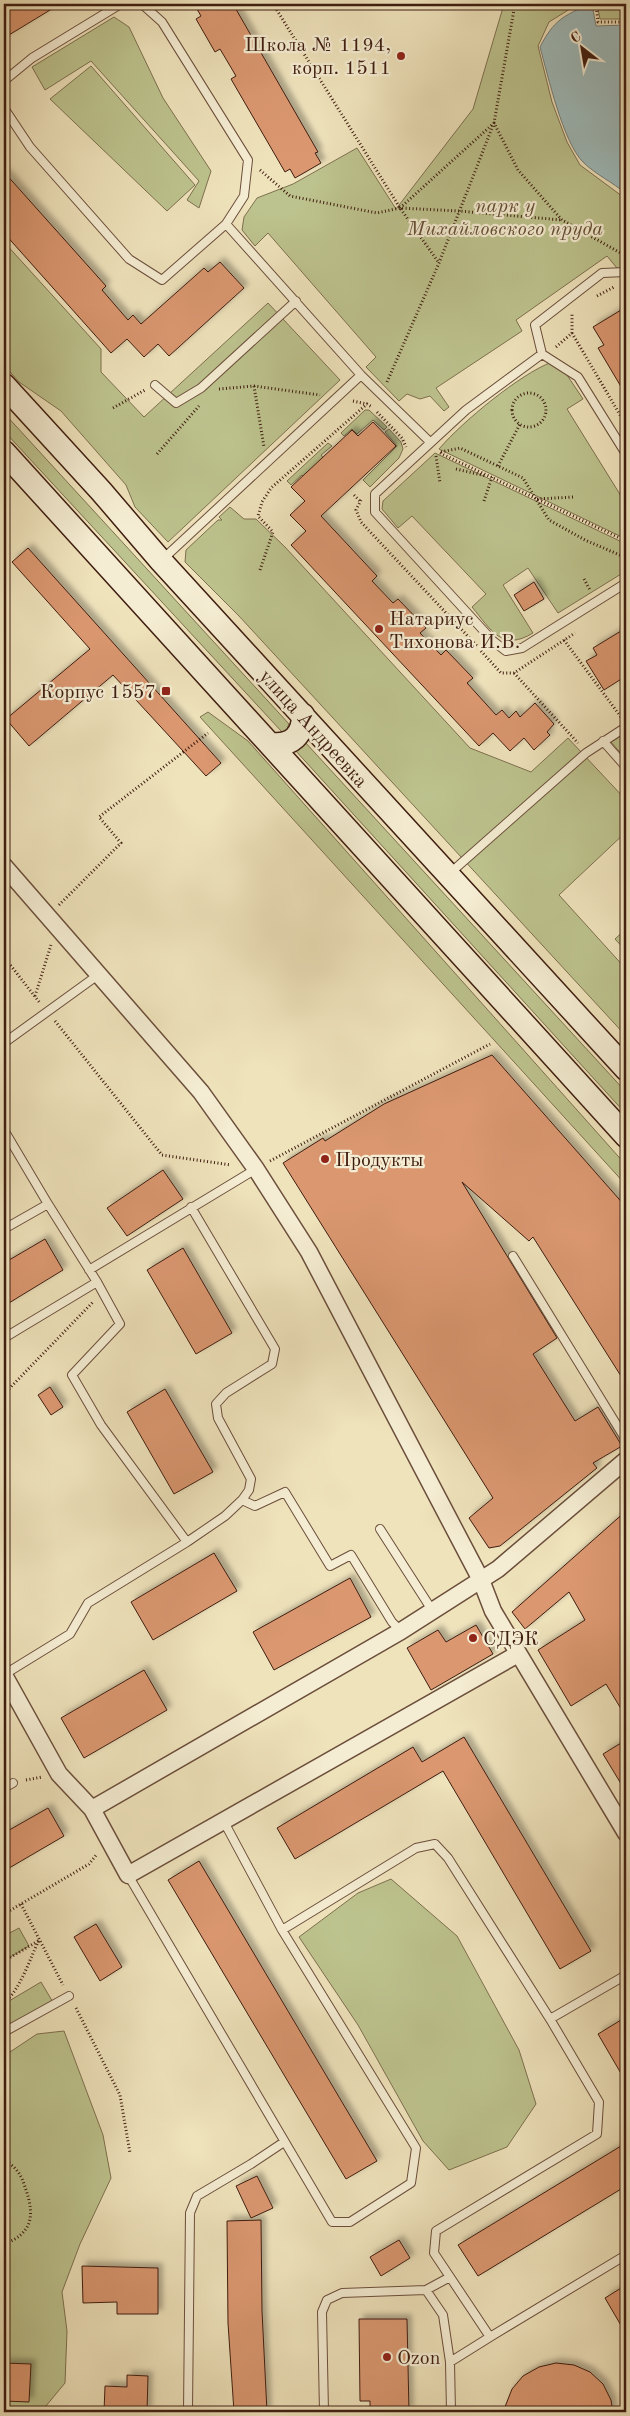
<svg xmlns="http://www.w3.org/2000/svg" width="630" height="2416" font-family="'Old Standard TT',serif">
<style>
.green{fill:#bdc38e;stroke:#7e704f}
.water{fill:#9ebbbb;stroke:#787c77}
.building{fill:#da9770;stroke:#3f1d10;filter:url(#shadow)}
.lines{fill:none;stroke-linecap:round;stroke-linejoin:round}
.lane-casing{stroke:#6b4e3b;stroke-width:10}
.street-casing{stroke:#6b4e3b;stroke-width:19}
.secondary-casing{stroke:#3f1d10;stroke-width:25}
.path{stroke:#3f1d10;stroke-width:3;stroke-dasharray:1 2.5;stroke-linecap:butt}
.lane{stroke:#f5edd3;stroke-width:8}
.street{stroke:#f5edd3;stroke-width:16}
.secondary{stroke:#f5edd3;stroke-width:22}
.poi-dot{fill:#8f2418;stroke:#f5edd3;stroke-width:2}
.labels{text-anchor:middle;stroke-width:4.5;stroke-linejoin:round;paint-order:stroke}
.poi-label{font-size:20px;fill:#3f1d10;stroke:#f5edd3;text-anchor:start}
.park-label{font-size:20px;font-style:italic;fill:#654f36;stroke:#f5edd3}
.street-label{font-size:20px;fill:#3f1d10;stroke:#f5edd3}
</style>
<defs>
<filter id="shadow"><feDropShadow dx="4.5" dy="-4.5" stdDeviation="2.5" flood-color="#0004"/></filter>
</defs>
<rect width="100%" height="100%" fill="#efe3bc"/>
<filter id="stains"><feTurbulence type="fractalNoise" baseFrequency=".004" numOctaves="4"/><feColorMatrix values="0 0 0 0 .2 0 0 0 0 .09 0 0 0 0 .02 0 0 0 .5 -.17"/></filter>
<radialGradient id="worn" r=".72"><stop offset=".6" stop-color="#630" stop-opacity="0"/><stop offset="1" stop-color="#630" stop-opacity=".3"/></radialGradient>
<path class="green" d="M 504,4 L 578,4 L 549,22 L 538,46 L 552,102 L 567,142 L 580,165 L 626,199 L 626,279 L 607,256 L 516,320 L 522,331 L 436,388 L 449,407 L 444,411 L 430,396 L 420,399 L 407,394 L 399,401 L 366,367 L 376,357 L 268,233 L 255,246 L 242,230 L 244,217 L 257,198 L 293,184 L 357,148 L 396,209 L 473,109 Z
M 597,4 L 626,4 L 626,19 L 600,19 Z
M 114,17 L 129,27 L 163,98 L 211,171 L 199,208 L 187,200 L 199,181 L 91,61 L 45,90 L 32,67 Z
M 91,66 L 195,185 L 167,211 L 50,99 Z
M 4,242 L 101,349 L 101,372 L 144,417 L 268,303 L 340,380 L 168,542 L 135,507 L 126,485 L 61,411 L 19,382 L 4,365 Z
M 552,362 L 563,369 L 583,399 L 567,409 L 626,504 L 626,539 L 439,449 C 462,422 520,374 552,362 Z
M 365,410 L 369,410 L 387,427 L 384,430 L 373,420 L 357,434 L 352,429 L 344,436 L 341,433 Z
M 4,413 L 289,724 L 286,731 L 282,732 L 4,431 Z
M 389,429 L 401,442 L 403,449 L 399,458 L 370,487 L 363,480 L 397,446 L 385,432 Z
M 328,443 L 332,446 L 321,455 L 325,460 L 305,479 L 302,475 L 291,485 L 287,481 Z
M 435,453 L 624,543 L 626,546 L 626,571 L 558,613 L 528,568 L 503,585 L 533,633 C 502,652 491,630 472,607 L 486,594 L 412,516 L 398,528 L 382,509 L 383,501 Z
M 230,507 L 244,519 L 256,519 L 285,547 L 470,748 L 531,772 L 568,738 L 626,800 L 626,832 L 559,895 L 626,969 L 626,1036 L 239,616 L 185,562 L 186,550 L 218,520 L 222,520 L 219,517 Z
M 208,712 L 248,741 L 626,1165 L 626,1185 L 200,717 Z
M 626,733 L 626,759 L 611,742 Z
M 304,741 L 626,1092 L 626,1114 L 295,750 L 301,747 Z
M 626,929 L 626,951 L 615,939 Z
M 391,1879 L 457,1936 L 519,2050 L 536,2104 L 507,2147 L 449,2170 L 423,2141 L 358,2025 L 299,1937 L 358,1893 Z
M 19,1928 L 29,1946 L 7,1959 L 4,1953 L 4,1936 Z
M 41,1982 L 54,2004 L 4,2032 L 4,2004 Z
M 64,2031 L 103,2135 L 111,2178 L 80,2244 L 62,2292 L 67,2331 L 65,2383 L 41,2412 L 4,2412 L 4,2056 L 37,2034 Z"/>
<path class="water" d="M 590,4 L 592,4 L 596,26 L 626,25 L 626,194 C 613,182 596,175 583,162 C 563,142 548,76 540,47 C 554,20 563,16 590,4 Z"/>
<path class="building" d="M 4,4 L 60,4 L 4,38 Z
M 194,4 L 233,4 L 318,152 L 315,153 L 321,163 L 295,178 L 290,169 L 285,172 L 231,79 L 236,76 L 220,49 L 215,52 L 196,19 L 201,16 Z
M 4,172 L 106,286 L 102,290 L 128,320 L 133,315 L 141,324 L 204,268 L 208,272 L 220,262 L 244,288 L 169,356 L 158,344 L 144,357 L 127,339 L 111,353 L 4,233 Z
M 626,307 L 626,395 L 598,348 L 604,345 L 593,327 Z
M 373,422 L 396,446 L 321,516 L 377,576 L 372,581 L 393,603 L 398,599 L 426,628 L 420,633 L 441,655 L 446,650 L 473,678 L 467,683 L 496,715 L 502,710 L 509,718 L 516,711 L 520,717 L 535,703 L 554,724 L 547,732 L 550,735 L 534,750 L 524,738 L 510,751 L 493,733 L 479,746 L 291,545 L 306,531 L 290,515 L 305,501 L 291,487 L 352,430 L 358,436 Z
M 28,548 L 221,763 L 206,776 L 113,675 L 29,746 L 6,719 L 90,649 L 12,562 Z
M 534,582 L 544,599 L 524,611 L 514,595 Z
M 626,628 L 626,676 L 604,690 L 586,661 L 597,655 L 593,648 Z
M 492,1055 L 626,1207 L 626,1384 L 533,1237 L 529,1241 L 462,1182 L 557,1338 L 533,1354 L 575,1421 L 598,1407 L 622,1446 L 593,1463 L 597,1468 L 500,1546 L 489,1548 L 469,1518 L 493,1498 L 283,1163 L 323,1138 L 325,1141 L 384,1104 Z
M 163,1170 L 183,1199 L 127,1236 L 107,1208 Z
M 45,1239 L 63,1270 L 4,1306 L 4,1263 Z
M 183,1248 L 232,1333 L 196,1354 L 147,1270 Z
M 50,1387 L 63,1407 L 51,1415 L 38,1395 Z
M 165,1389 L 213,1472 L 174,1494 L 127,1412 Z
M 626,1511 L 626,1717 L 606,1684 L 571,1706 L 538,1650 L 585,1620 L 569,1592 L 525,1629 L 512,1612 Z
M 214,1553 L 237,1591 L 153,1640 L 131,1602 Z
M 350,1578 L 371,1617 L 274,1670 L 253,1632 Z
M 476,1625 L 493,1654 L 431,1690 L 407,1648 L 438,1630 L 446,1642 Z
M 144,1670 L 167,1710 L 84,1758 L 61,1718 Z
M 464,1737 L 591,1951 L 560,1969 L 443,1771 L 295,1859 L 277,1828 L 413,1747 L 422,1762 Z
M 626,1740 L 626,1792 L 603,1754 Z
M 48,1808 L 64,1836 L 4,1871 L 4,1833 Z
M 199,1861 L 377,2161 L 346,2179 L 168,1880 Z
M 96,1924 L 122,1967 L 100,1981 L 74,1937 Z
M 626,2017 L 626,2082 L 598,2034 Z
M 626,2143 L 626,2186 L 478,2276 L 458,2245 Z
M 257,2176 L 273,2208 L 251,2218 L 236,2186 Z
M 261,2220 L 262,2311 L 267,2412 L 234,2412 L 228,2323 L 227,2221 Z
M 399,2240 L 410,2258 L 381,2276 L 370,2257 Z
M 82,2266 L 158,2268 L 158,2314 L 117,2314 L 117,2302 L 83,2303 Z
M 626,2285 L 626,2334 L 605,2298 Z
M 359,2319 L 407,2319 L 409,2412 L 370,2412 L 370,2401 L 360,2401 Z
M 4,2363 L 31,2364 L 29,2402 L 4,2401 Z
M 556,2363 L 574,2365 L 590,2372 L 603,2384 L 611,2400 L 613,2412 L 503,2412 L 512,2389 L 523,2376 L 539,2367 Z
M 127,2375 L 148,2376 L 147,2412 L 104,2412 L 105,2386 L 127,2387 Z"/>
<g class="lines">
<g class="lane-casing">
<path id="lane" d="M 4,81 L 32,58 L 119,5 L 143,5 L 162,22 L 248,160 L 244,196 L 226,224
M 4,108 L 30,147 L 129,259 L 162,280 L 226,224 L 361,375 L 429,441
M 542,354 L 535,325 L 602,273 L 626,272
M 155,385 L 176,403 L 201,388 L 296,301
M 626,454 L 578,377 L 542,354 L 466,410 L 375,494 L 375,512 L 493,641 L 506,651 L 522,648 L 626,583
M 163,559 L 361,375
M 603,741 L 626,767
M 449,874 L 586,753 L 626,727
M 4,1043 L 98,975
M 4,1130 L 48,1204
M 4,1229 L 48,1204 L 97,1282 L 120,1324 L 72,1375 L 101,1425 L 187,1542
M 513,1256 L 626,1440
M 89,1270 L 256,1169
M 4,1338 L 97,1282
M 242,1500 L 255,1506 L 285,1492 L 330,1566 L 351,1555 L 392,1622 L 401,1631
M 380,1529 L 432,1610
M 5,1674 L 70,1634 L 88,1603 L 187,1542 L 225,1516 L 242,1500 L 249,1490 L 251,1479 L 218,1418 L 216,1404 L 226,1393 L 272,1364 L 275,1349 L 191,1207
M 4,1788 L 13,1783
M 128,1875 L 332,2222 L 350,2222 L 411,2183 L 416,2148 L 282,1930 L 223,1820
M 282,1930 L 416,1848 L 435,1844 L 448,1858 L 550,2019 L 599,2102 L 597,2134 L 436,2231 L 434,2253 L 490,2337 L 626,2255
M 550,2019 L 626,1975
M 4,2032 L 69,1996
M 426,2290 L 443,2315 L 450,2362
M 188,2412 L 190,2213 L 197,2196 L 251,2164 L 284,2142
M 324,2412 L 322,2312 L 327,2300 L 342,2293 L 426,2290 L 450,2277
M 451,2412 L 450,2362 L 490,2337"/>
</g>
<g class="street-casing">
<path id="street" d="M 4,866 L 201,1092 L 256,1169 L 309,1252 L 481,1580 L 493,1611 L 626,1833
M 4,1675 L 59,1774 L 92,1809 L 128,1875 L 518,1654
M 92,1809 L 401,1631 L 498,1569 L 626,1460"/>
</g>
<g class="secondary-casing">
<path id="secondary" d="M 4,385 L 101,491 L 161,561 L 626,1069
M 4,452 L 626,1136
M 272,744 C 292,746 303,735 303,715"/>
</g>
<path class="path" d="M 273,4 L 400,208 L 439,263
M 596,4 L 598,22 L 626,22
M 260,170 L 290,196 L 377,213 L 400,208 L 459,211 L 562,220
M 400,208 L 494,123 L 518,170 L 562,220 L 626,256
M 597,296 L 614,287
M 572,333 L 626,425
M 556,347 L 572,333 L 572,313
M 387,382 L 439,263 L 494,123 L 515,4
M 254,386 L 264,447
M 219,389 L 254,386 L 320,395
M512 410a17 17 0 1 1 34 0a17 17 0 1 1-34 0Z
M 353,401 L 367,404
M 113,408 L 145,390
M 377,412 L 402,438 L 406,447
M 441,452 L 460,448 L 523,478 L 549,520 L 585,540 L 622,556 L 626,556
M 440,453 L 626,541
M 157,454 L 199,406
M 436,456 L 440,483
M 498,466 L 520,424
M 456,469 L 486,476
M 354,495 L 360,501
M 537,499 L 574,497
M 361,500 L 356,510 L 361,522 L 477,646
M 484,501 L 492,477
M 260,570 L 273,532 L 258,516 L 262,502 L 271,488 L 367,404 L 372,407
M 584,579 L 590,590
M 564,640 L 621,717
M 481,651 L 501,673 L 514,673 L 575,633
M 514,673 L 578,743
M 59,905 L 121,843 L 99,817 L 208,733
M 4,957 L 40,1003
M 35,996 L 51,945
M 55,1021 L 162,1155 L 231,1165
M 270,1161 L 490,1044
M 4,1394 L 93,1302
M 26,1780 L 42,1777
M 21,1904 L 63,1985
M 4,1914 L 89,1864 L 97,1854
M 4,1961 L 40,1940
M 4,2002 C 19,1993 31,1956 39,1940
M 76,2008 L 120,2095 L 130,2153
M 4,2158 C 8,2163 14,2166 18,2172 C 22,2177 24,2184 26,2190 C 35,2216 32,2234 4,2244"/>
<use href="#lane" class="lane"/>
<use href="#street" class="street"/>
<use href="#secondary" class="secondary"/>
</g>
<g class="poi-dot">
<circle cx="401" cy="56" r="5"/>
<circle cx="379" cy="629" r="5"/>
<rect x="161" y="686" width="10" height="10" rx="2.5"/>
<circle cx="325" cy="1159" r="5"/>
<circle cx="473" cy="1638" r="5"/>
<circle cx="387" cy="2357" r="5"/>
</g>
<g class="labels">
<g class="poi-label">
<text x="391" y="51" text-anchor="end">Школа № 1194,<tspan x="391" dy="23">корп. 1511</tspan></text>
<text x="389" y="625">Натариус<tspan x="389" dy="23">Тихонова И.В.</tspan></text>
<text x="156" y="698" text-anchor="end">Корпус 1557</text>
<text x="335" y="1166">Продукты</text>
<text x="483" y="1645">СДЭК</text>
<text x="397" y="2364">Ozon</text>
</g>
<g class="park-label">
<text x="505" y="212">парк у<tspan x="505" dy="23">Михайловского пруда</tspan></text>
</g>
<g class="street-label">
<text transform="translate(314 728) rotate(48)" y="7">улица Андреевка</text>
</g>
</g>
<rect width="630" height="2416" fill="none" stroke="#efe3bc" stroke-width="20"/>
<rect x="5" y="5" width="620" height="2406" fill="none" stroke="#3f1d10" stroke-width="2.5"/>
<rect x="10" y="10" width="610" height="2396" fill="none" stroke="#3f1d10"/>
<g transform="translate(582 48) rotate(329)" stroke="#f5edd3" stroke-width="4" paint-order="stroke">
<path d="M0-4L9 19L0 12L-9 19Z" fill="#3f1d10"/>
<text y="-8" font-size="14" font-weight="bold" text-anchor="middle" fill="#3f1d10">С</text>
</g>
<rect width="100%" height="100%" filter="url(#stains)"/>
<rect width="100%" height="100%" fill="url(#worn)"/>
</svg>
